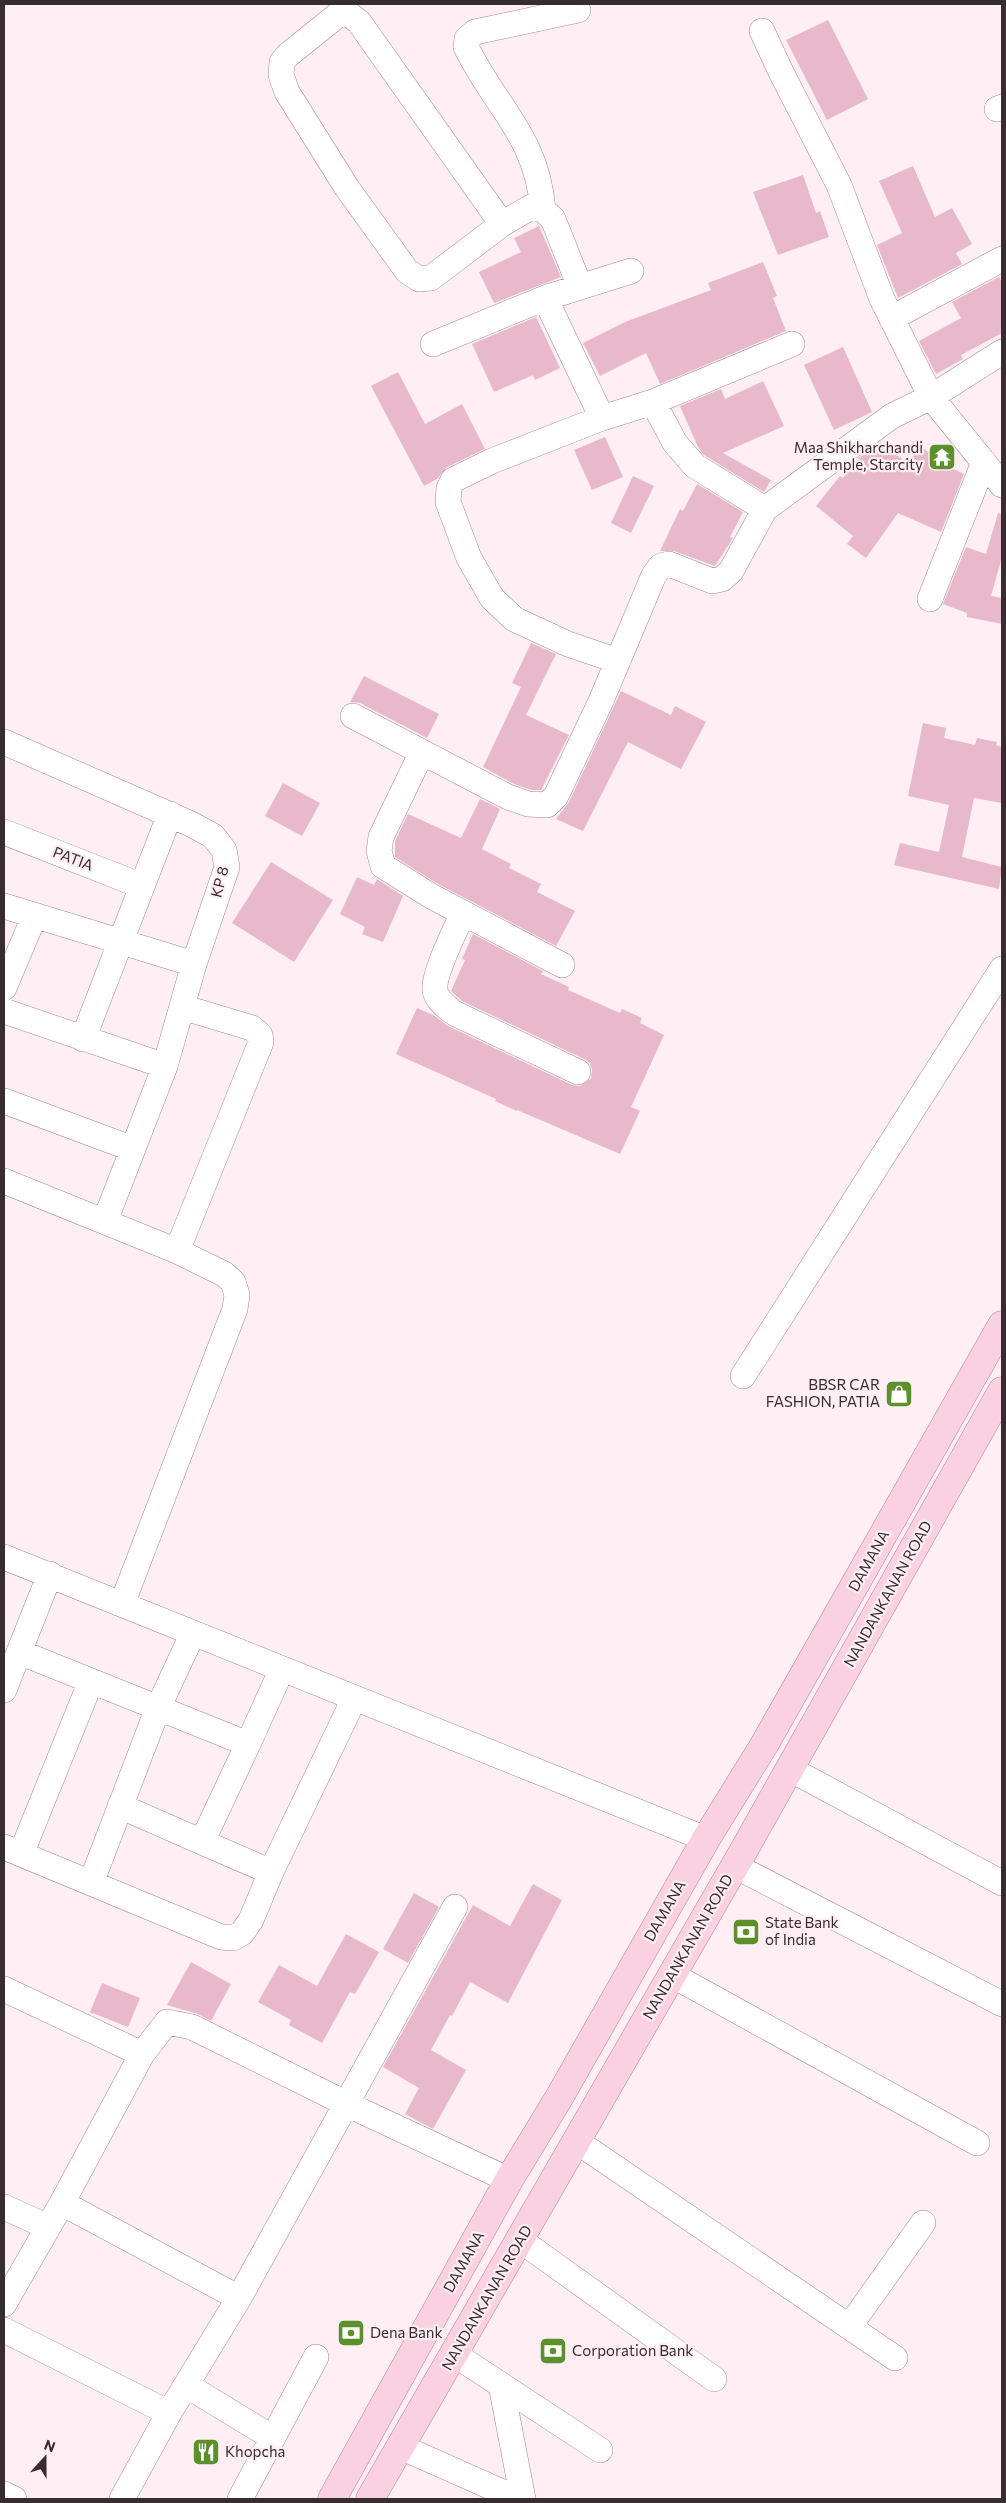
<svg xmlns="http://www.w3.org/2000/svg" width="1006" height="2503" font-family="Commissioner,sans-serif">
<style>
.building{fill:#e7b9ca}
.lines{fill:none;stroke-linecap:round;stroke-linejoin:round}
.minor-casing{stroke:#a28992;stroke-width:26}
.primary-casing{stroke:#b38396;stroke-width:29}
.minor{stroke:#fff;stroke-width:25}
.primary{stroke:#fad1e0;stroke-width:28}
.labels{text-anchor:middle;stroke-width:4.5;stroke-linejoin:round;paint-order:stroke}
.poi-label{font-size:15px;fill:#372d31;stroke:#ffeef4;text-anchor:start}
.street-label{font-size:15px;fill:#372d31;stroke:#ffeef4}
</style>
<rect width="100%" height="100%" fill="#ffeef4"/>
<path class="building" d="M 828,20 L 868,99 L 827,120 L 786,40 Z
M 913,166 L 935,217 L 952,208 L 972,244 L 956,253 L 962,264 L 898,298 L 877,245 L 902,233 L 879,181 Z
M 803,175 L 816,213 L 820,211 L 829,237 L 778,255 L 753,192 Z
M 539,226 L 561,277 L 494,303 L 479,272 L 521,252 L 514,238 Z
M 763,262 L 777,296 L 773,298 L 786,331 L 660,384 L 646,353 L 600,376 L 583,343 L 625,322 L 711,290 L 708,283 Z
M 999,277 L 1002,282 L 1002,333 L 961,355 L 963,359 L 936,374 L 919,341 L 961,318 L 952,302 Z
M 536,317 L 560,368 L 535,380 L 533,375 L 494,392 L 472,344 Z
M 843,347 L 872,412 L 834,430 L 804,365 Z
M 398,372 L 425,424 L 462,404 L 485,449 L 447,467 L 437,479 L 424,486 L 371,386 Z
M 763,381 L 784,426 L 723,453 L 771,480 L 764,492 L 704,455 L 698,447 L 680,406 L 721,389 L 725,399 Z
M 605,437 L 623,477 L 592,490 L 574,450 Z
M 881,442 L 908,464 L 920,446 L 947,466 L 964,474 L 941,532 L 898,513 L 866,558 L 847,544 L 853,536 L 816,506 L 840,476 L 843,478 L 860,457 Z
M 633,476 L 654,486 L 631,533 L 611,523 Z
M 697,484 L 743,512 L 730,537 L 733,538 L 715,566 L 674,551 L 660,551 L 680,509 L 683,511 Z
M 998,513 L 1002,514 L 1002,557 L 991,596 L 1002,598 L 1002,624 L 967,617 L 967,613 L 943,604 L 966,547 L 986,554 Z
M 531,643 L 556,654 L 526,715 L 569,735 L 541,790 L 531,790 L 514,784 L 483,767 L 521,687 L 512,683 Z
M 364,676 L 439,714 L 427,738 L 360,703 L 350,702 Z
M 621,691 L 671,715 L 675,706 L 706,722 L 681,769 L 628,742 L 583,831 L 556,819 L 569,802 Z
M 923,723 L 946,728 L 944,738 L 975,745 L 977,738 L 997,742 L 996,745 L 1002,747 L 1002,803 L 974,798 L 962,857 L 1002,867 L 999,889 L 894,865 L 900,843 L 939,852 L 949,805 L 908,796 Z
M 283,783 L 320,803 L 302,836 L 265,816 Z
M 480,799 L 500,809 L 482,849 L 511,864 L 509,868 L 541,884 L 537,892 L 575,911 L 556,946 L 438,884 L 395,857 L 395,841 L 408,814 L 461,838 Z
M 271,862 L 333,900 L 294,962 L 232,923 Z
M 357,877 L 374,885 L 377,879 L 403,896 L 383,942 L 362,934 L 365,927 L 340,914 Z
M 473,934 L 543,971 L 541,974 L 569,987 L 568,990 L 620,1013 L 622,1009 L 642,1018 L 640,1023 L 664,1035 L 631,1107 L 640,1111 L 620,1154 L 517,1110 L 517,1111 L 495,1101 L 496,1099 L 396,1054 L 417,1008 L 435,1016 L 448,1026 L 572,1085 L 580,1086 L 591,1079 L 592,1070 L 590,1063 L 584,1059 L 462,1001 L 451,991 L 465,960 L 462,959 Z
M 533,1884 L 562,1900 L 508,2003 L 470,1982 L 452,2016 L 450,2015 L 431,2050 L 466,2070 L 433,2129 L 405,2114 L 419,2088 L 383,2067 L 473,1905 L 510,1926 Z
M 414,1893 L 439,1907 L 408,1963 L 383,1949 Z
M 346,1934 L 379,1952 L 355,1994 L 350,1992 L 322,2043 L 289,2025 L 291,2020 L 258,2002 L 279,1965 L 317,1986 Z
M 191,1962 L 231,1984 L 211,2021 L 198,2014 L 167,2005 Z
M 102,1983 L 140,1998 L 128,2027 L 90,2012 Z"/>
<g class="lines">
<g class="minor-casing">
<path id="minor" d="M 762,31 L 781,72 L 839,185 L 882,299 L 931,397 L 1002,485
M 997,109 L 1002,107
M 543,210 C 537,136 496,108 466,47 L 467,39 L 475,32 L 578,10
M 502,224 L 359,22 L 350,15 L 339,14 L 288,55 L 282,62 L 281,75 L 287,92 L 347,188 L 407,271 L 419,279 L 431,278 L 502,224 L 531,207 L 543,210 L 553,219 L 580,287
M 545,298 L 602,418
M 892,318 L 1002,259
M 433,344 L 545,298 L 631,271
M 653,402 L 675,443 L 695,466 L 765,509
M 930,599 L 984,462
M 618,661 L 568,644 L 514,619 L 492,598 L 469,558 L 448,502 L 449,488 L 453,480 L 492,461 L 602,418 L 653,402 L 792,344
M 353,716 L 508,797 L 528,804 L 547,805 L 556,796 L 601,701 L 654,575 L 661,566 L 669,564 L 712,581 L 722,579 L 731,571 L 765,509 L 892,416 L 931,397 L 1002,352
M 4,742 L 191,824 L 213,836 L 224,850 L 227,867 L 194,964 L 165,1066 L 105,1221
M 422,752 L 381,837 L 379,851 L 383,866 L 431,896 L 562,965
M 4,832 L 142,886
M 4,906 L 194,964
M 463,913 C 456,929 433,974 435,990 C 436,1000 447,1007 454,1013 L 578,1072
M 4,988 L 34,917
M 4,1011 L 165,1066
M 83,1039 L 170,814
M 4,1101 L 133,1149
M 4,1181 L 177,1251 L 224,1274 L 233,1282 L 237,1295 L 235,1309 L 122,1604
M 177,1251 L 261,1042 L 260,1035 L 252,1028 L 182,1007
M 743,1376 L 1002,969
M 4,1557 L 706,1839
M 19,1652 L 248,1744 L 282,1669
M 4,1690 L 50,1574
M 248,1744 L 202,1842 L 271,1872
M 790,1769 L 1002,1883
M 120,1806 L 202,1842
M 4,1847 L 221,1937 L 233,1938 L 242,1933 L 251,1920 L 271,1872 L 354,1699
M 21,1854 L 91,1681
M 735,1866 L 1002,2004
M 91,1883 L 158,1708 L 193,1633
M 672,1975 L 977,2143
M 4,1989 L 142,2054
M 576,2141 L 895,2358
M 62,2203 L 239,2298
M 4,2207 L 48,2227
M 520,2240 L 714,2379
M 4,2304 L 62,2203 L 142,2054 L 167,2022 L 192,2027 L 355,2108 L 509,2180
M 849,2327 L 923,2223
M 4,2330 L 169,2413
M 454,2354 L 600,2450
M 186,2385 L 273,2438
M 501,2385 L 523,2499
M 401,2447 L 518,2499
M 4,2494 L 14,2499
M 122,2499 L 169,2413 L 239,2298 L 455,1907
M 240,2499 L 316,2357"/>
</g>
<g class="primary-casing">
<path id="primary" d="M 332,2499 L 509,2180 L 560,2096 L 706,1839 L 764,1745 L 1002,1325
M 370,2499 L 744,1850 L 1002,1391"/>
</g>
<use href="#minor" class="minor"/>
<use href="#primary" class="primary"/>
</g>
<defs>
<g id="temple-square" transform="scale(1.4375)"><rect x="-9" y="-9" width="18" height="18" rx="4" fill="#5b902a" stroke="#ffeef4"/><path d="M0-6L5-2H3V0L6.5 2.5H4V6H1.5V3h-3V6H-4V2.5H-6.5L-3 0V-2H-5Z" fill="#fff"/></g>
<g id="shop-square" transform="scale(1.4375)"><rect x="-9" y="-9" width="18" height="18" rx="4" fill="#5b902a" stroke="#ffeef4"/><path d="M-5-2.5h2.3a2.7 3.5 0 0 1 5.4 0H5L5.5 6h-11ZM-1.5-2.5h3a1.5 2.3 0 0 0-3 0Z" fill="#fff"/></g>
<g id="bank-square" transform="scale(1.4375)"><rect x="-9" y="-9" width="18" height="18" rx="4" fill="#5b902a" stroke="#ffeef4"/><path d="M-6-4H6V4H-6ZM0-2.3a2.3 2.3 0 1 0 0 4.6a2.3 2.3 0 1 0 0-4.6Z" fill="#fff"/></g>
<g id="restaurant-square" transform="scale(1.4375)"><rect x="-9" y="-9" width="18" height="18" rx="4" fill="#5b902a" stroke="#ffeef4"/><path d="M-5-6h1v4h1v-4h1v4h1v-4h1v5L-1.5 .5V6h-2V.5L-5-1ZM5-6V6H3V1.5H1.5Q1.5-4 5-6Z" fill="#fff"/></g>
</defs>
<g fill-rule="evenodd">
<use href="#temple-square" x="942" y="457"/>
<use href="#shop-square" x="899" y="1394"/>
<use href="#bank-square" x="746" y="1932"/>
<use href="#bank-square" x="351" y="2333"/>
<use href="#bank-square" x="553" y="2351"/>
<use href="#restaurant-square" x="206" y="2452"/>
</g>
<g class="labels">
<g class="poi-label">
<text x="923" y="453" text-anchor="end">Maa Shikharchandi<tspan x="923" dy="17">Temple, Starcity</tspan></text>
<text x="880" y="1390" text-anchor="end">BBSR CAR<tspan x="880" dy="17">FASHION, PATIA</tspan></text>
<text x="765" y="1928">State Bank<tspan x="765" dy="17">of India</tspan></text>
<text x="370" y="2338">Dena Bank</text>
<text x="572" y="2356">Corporation Bank</text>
<text x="225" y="2457">Khopcha</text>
</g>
<g class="street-label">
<text transform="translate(73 859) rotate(21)" y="5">PATIA</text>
<text transform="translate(220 882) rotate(-76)" y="5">KP 8</text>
<text transform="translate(869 1561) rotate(-61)" y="5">DAMANA</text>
<text transform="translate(888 1594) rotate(-61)" y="5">NANDANKANAN ROAD</text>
<text transform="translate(665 1911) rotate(-60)" y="5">DAMANA</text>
<text transform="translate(688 1947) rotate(-60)" y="5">NANDANKANAN ROAD</text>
<text transform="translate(464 2262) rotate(-61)" y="5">DAMANA</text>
<text transform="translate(487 2298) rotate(-60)" y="5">NANDANKANAN ROAD</text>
</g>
</g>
<rect width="1006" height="2503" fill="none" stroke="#372d31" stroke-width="10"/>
<g transform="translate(45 2458) rotate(21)" stroke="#ffeef4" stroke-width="4" paint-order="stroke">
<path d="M0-4L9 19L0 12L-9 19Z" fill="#372d31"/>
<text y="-8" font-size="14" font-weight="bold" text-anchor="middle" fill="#372d31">N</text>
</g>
</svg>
